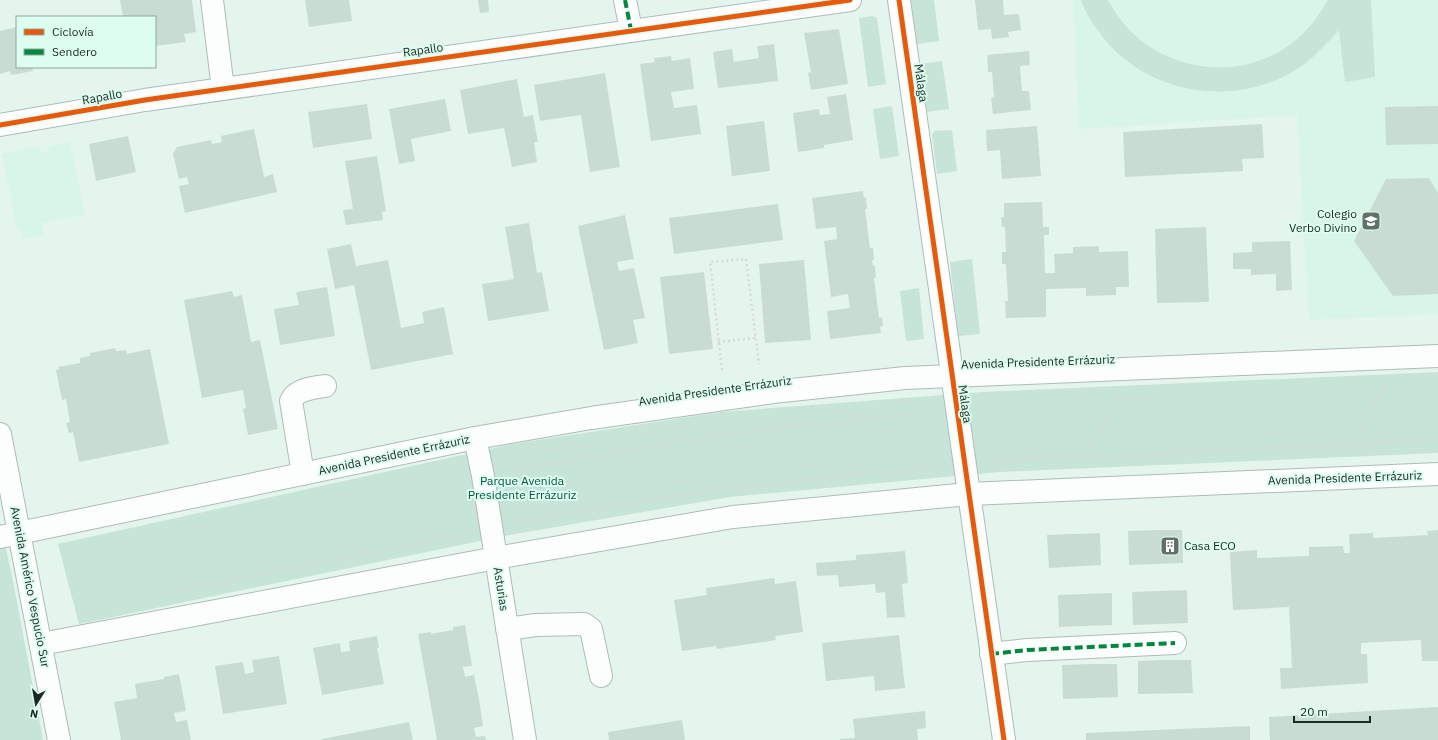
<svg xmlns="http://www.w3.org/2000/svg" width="1438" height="740" font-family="'IBM Plex Sans',sans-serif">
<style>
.built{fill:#d7f6e9}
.green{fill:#c6e4d7}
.building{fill:#c9dcd4}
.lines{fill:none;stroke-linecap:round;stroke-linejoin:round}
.minor-casing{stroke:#afbcb6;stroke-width:24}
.major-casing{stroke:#afbcb6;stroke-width:24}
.path{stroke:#d6dbd9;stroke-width:2.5;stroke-dasharray:2 3;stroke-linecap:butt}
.minor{stroke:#fbfefc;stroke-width:22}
.major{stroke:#fbfefc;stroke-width:22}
.quiet{stroke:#00873e;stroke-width:4;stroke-dasharray:8 4;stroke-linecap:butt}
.cycleway-casing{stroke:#dcfdef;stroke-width:8}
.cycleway{stroke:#e8590c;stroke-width:5}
.labels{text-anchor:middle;stroke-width:4;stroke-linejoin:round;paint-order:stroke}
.street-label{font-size:12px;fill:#1c2823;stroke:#dcfdef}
.poi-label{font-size:12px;fill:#1c2823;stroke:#dcfdef;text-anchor:end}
.park-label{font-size:12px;fill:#0a543f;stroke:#dcfdef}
</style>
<rect width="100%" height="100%" fill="#e4f5ee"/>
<path class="built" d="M 1073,0 L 1438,0 L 1438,314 L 1309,320 L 1297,115 L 1079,129 Z
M 70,142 L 85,214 L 42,223 L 44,234 L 23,239 L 21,229 L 17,230 L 2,154 L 39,146 L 40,153 L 49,151 L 48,146 Z"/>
<path class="green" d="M 911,0 L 934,0 L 939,41 L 917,44 Z
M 1081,0 L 1108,0 C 1117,16 1128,31 1143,42 C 1185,74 1247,77 1291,44 C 1307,32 1318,17 1328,0 L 1371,0 L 1375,77 L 1345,82 L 1339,30 C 1322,49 1306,66 1283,77 C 1221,106 1145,91 1102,36 C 1094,25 1085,13 1081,0 Z
M 872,16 L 877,18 L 886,84 L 868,87 L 859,18 Z
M 942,61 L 949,109 L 927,112 L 920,64 Z
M 892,106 L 899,156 L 880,159 L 873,109 Z
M 952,130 L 957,171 L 937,174 L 932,135 L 934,131 Z
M 972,259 L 980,334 L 958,336 L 950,262 Z
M 919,288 L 924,339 L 906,341 L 900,291 Z
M 1438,372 L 1438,453 L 999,472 L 730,497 L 504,536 L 79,624 L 58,544 L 512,444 L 721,412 L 983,392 Z
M 0,522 L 13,581 L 43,740 L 0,740 Z"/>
<path class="building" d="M 120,0 L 192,0 L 196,32 L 184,34 L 186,42 L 155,46 L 155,17 L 123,17 Z
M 305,0 L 349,0 L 352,21 L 309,27 Z
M 478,0 L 488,0 L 489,12 L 480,13 Z
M 975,0 L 1003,0 L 1004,15 L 1019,14 L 1021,30 L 1008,32 L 1009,37 L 992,39 L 991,29 L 978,30 Z
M 17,27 L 17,67 L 32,67 L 33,71 L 11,75 L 10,71 L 0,74 L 0,31 Z
M 839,29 L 848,84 L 811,90 L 808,73 L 811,72 L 804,33 Z
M 774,44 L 778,81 L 718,88 L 713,52 L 732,49 L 734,62 L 759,58 L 757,46 Z
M 1029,51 L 1030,65 L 1020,66 L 1022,91 L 1029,91 L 1031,110 L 993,114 L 991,98 L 994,97 L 992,72 L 988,72 L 987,55 Z
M 671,56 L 672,61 L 690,58 L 694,89 L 671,92 L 674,108 L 697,105 L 701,134 L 651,141 L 640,64 L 655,62 L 654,58 Z
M 605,73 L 620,167 L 590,172 L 581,115 L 540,121 L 534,85 Z
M 517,79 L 524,117 L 533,115 L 538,142 L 534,142 L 537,162 L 512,167 L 504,128 L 468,134 L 460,90 Z
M 846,94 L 853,140 L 824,145 L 824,148 L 798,152 L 793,113 L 819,109 L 820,115 L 830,114 L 827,97 Z
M 445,99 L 451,131 L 411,139 L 415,161 L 399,164 L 389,109 Z
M 367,104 L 372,139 L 313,148 L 308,112 Z
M 1438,106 L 1438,144 L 1386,145 L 1385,107 Z
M 764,121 L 770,171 L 732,176 L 726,126 Z
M 1262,124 L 1264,158 L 1242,159 L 1243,171 L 1125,177 L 1123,132 Z
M 1037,126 L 1041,176 L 1002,179 L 1000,150 L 987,151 L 986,130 Z
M 254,129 L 264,177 L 273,174 L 277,192 L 185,213 L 179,186 L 189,184 L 187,177 L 179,179 L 173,154 L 177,147 L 211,140 L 212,144 L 222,142 L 221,136 Z
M 128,136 L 136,172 L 96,181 L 89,144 Z
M 377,156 L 386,211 L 382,212 L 383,220 L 346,225 L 343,210 L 353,209 L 345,161 Z
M 1429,178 L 1438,193 L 1438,294 L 1393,296 L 1354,241 L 1386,179 Z
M 863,191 L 864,198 L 866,197 L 867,209 L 865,209 L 870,248 L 873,248 L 874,260 L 872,260 L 873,266 L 875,266 L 876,278 L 874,278 L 879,318 L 882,317 L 883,326 L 880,327 L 881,333 L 830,339 L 827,311 L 850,308 L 848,294 L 831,297 L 824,241 L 837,239 L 836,227 L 816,229 L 812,198 Z
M 1042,202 L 1043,227 L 1049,227 L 1049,235 L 1044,235 L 1045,273 L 1055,273 L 1054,254 L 1073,253 L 1073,247 L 1099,246 L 1099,252 L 1128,251 L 1129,287 L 1116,287 L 1116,295 L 1086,296 L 1086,288 L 1046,289 L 1046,317 L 1006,318 L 1005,301 L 1008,301 L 1006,264 L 1002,264 L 1002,252 L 1006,252 L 1005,227 L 1002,227 L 1001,217 L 1004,217 L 1004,203 Z
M 778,204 L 783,240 L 674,254 L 669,218 Z
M 625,215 L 634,259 L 617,262 L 619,271 L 634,268 L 645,318 L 633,320 L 638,343 L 604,350 L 578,226 Z
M 529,223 L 537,273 L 542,272 L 549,311 L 488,321 L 482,284 L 514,279 L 505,227 Z
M 1206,227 L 1209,302 L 1157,303 L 1155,229 Z
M 1290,241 L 1292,290 L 1276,291 L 1276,274 L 1251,275 L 1251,269 L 1233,269 L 1233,253 L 1252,252 L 1252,242 Z
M 351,244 L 356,266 L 388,260 L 401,328 L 424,323 L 422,312 L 444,307 L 453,354 L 371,370 L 354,285 L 335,289 L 327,249 Z
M 804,260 L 811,340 L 765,343 L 759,264 Z
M 704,272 L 713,349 L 669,354 L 660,277 Z
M 327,287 L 335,336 L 280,345 L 274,309 L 299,305 L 296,292 Z
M 232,291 L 234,297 L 242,295 L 251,342 L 260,340 L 278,429 L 248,435 L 243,409 L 246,408 L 243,390 L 202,398 L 184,300 Z
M 115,348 L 116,351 L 126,350 L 127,354 L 150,349 L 169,444 L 79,462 L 73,432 L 69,433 L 66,423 L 70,422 L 66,399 L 62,400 L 56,370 L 59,369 L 58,367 L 80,363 L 80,358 L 90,356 L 90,353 Z
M 1157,530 L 1182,530 L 1183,563 L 1129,565 L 1128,531 Z
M 1438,530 L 1438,661 L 1422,661 L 1421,640 L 1361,643 L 1361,654 L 1367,654 L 1368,683 L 1281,689 L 1280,668 L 1292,668 L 1289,607 L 1233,610 L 1230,552 L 1257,550 L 1257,558 L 1309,556 L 1309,547 L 1343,546 L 1344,553 L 1350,553 L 1349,534 L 1373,533 L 1373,538 L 1428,535 L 1427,531 Z
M 1100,533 L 1101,565 L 1049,568 L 1047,535 Z
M 905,551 L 908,583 L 902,584 L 905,617 L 887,618 L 885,592 L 876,593 L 875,584 L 839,587 L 838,575 L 817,576 L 816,563 L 856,560 L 856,555 Z
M 774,578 L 775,584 L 796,581 L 803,632 L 775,636 L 776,640 L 717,649 L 716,646 L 682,651 L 674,600 L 707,595 L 706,588 Z
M 1187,590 L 1188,623 L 1133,625 L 1132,592 Z
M 1112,593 L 1112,625 L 1059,627 L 1058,595 Z
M 465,625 L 472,666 L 463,667 L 465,677 L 474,675 L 479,699 L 483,726 L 474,728 L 476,737 L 485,736 L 486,740 L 437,740 L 418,634 L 431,632 L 431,634 L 453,630 L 453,627 Z
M 899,635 L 905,688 L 875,691 L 874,676 L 826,681 L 822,643 Z
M 377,636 L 379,648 L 377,648 L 384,684 L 322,695 L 313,648 L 340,643 L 341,652 L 350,651 L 349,641 Z
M 279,656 L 287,704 L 223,714 L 215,666 L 243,662 L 245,674 L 254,672 L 252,660 Z
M 1166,660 L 1191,660 L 1193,693 L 1138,694 L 1138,661 Z
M 1090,664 L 1117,664 L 1118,697 L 1063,699 L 1062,665 Z
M 179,674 L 186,711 L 174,713 L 176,722 L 187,720 L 191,740 L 121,740 L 114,702 L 137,698 L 135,684 L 164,679 L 164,677 Z
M 1438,707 L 1438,740 L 1270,740 L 1269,717 Z
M 925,711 L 926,728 L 917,729 L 918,740 L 840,740 L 840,739 L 855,738 L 853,719 Z
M 682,720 L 685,740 L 609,740 L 608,732 Z
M 409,722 L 413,740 L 322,740 L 322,739 Z
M 1250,726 L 1250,740 L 1086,740 L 1086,733 Z"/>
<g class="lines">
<g class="minor-casing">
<path id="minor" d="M 212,0 L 223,89
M 625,0 L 631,30
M 899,0 L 1004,740
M 0,125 L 145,100 L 850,0
M 475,438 L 483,476 L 525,740
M 303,474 L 291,401 C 296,389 313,388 325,386
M 507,629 L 536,625 L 584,624 L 591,629 L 601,676
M 991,654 L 1027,650 L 1175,643"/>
</g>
<g class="major-casing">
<path id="major" d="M 0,434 L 59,740
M 0,537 L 475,438 L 591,418 L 773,392 L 905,378 L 1438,356
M 41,644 L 496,558 L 733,517 L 968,494 L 1438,474"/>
</g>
<path class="path" d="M 718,342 L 755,338
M 722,370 L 710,262 L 746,259 L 759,364
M 1356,444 L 1386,382
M 1086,457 L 1120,394
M 989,461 L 1356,444 L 1438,441
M 507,472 L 711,436 L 909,414
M 515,521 L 724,489 L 940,466
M 165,594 L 468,533"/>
<use href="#minor" class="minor"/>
<use href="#major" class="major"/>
<path class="quiet" d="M 625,0 L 631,30
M 991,654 L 1027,650 L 1175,643"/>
<g class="cycleway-casing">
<path id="cycleway" d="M 899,0 L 1004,740
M 0,125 L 145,100 L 850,0"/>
</g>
<use href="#cycleway" class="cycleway"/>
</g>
<defs>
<g id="school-square" transform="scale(1)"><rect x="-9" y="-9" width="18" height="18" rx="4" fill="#62706a" stroke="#dcfdef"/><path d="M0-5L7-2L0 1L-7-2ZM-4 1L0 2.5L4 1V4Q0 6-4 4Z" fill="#fff"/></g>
<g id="building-square" transform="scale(1)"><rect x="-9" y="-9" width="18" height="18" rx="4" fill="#62706a" stroke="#dcfdef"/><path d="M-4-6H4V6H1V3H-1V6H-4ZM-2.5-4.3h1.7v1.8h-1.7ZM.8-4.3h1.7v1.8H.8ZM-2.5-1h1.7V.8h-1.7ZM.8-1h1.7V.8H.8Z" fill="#fff"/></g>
</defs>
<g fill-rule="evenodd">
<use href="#school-square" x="1371" y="221"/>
<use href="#building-square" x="1170" y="546"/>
</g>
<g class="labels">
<g class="street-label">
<text transform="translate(423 50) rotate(-8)" y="4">Rapallo</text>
<text transform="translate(921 83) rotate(82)" y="4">Málaga</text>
<text transform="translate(102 97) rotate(-10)" y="4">Rapallo</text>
<text transform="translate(1038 362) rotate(-2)" y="4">Avenida Presidente Errázuriz</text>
<text transform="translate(715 391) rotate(-8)" y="4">Avenida Presidente Errázuriz</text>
<text transform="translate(965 404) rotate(82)" y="4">Málaga</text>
<text transform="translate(394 455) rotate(-12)" y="4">Avenida Presidente Errázuriz</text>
<text transform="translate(1345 478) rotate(-2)" y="4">Avenida Presidente Errázuriz</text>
<text transform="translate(30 587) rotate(79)" y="4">Avenida Américo Vespucio Sur</text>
<text transform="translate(501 589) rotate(81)" y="4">Asturias</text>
</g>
<g class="poi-label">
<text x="1357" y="218">Colegio<tspan x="1357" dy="14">Verbo Divino</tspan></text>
<text x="1184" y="550" text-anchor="start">Casa ECO</text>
</g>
<g class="park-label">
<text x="522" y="485">Parque Avenida<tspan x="522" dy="14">Presidente Errázuriz</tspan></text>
</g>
</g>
<rect x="16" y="16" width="140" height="52" fill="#dcfdef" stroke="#8fa89d"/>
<rect x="24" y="29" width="20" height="6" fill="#e8590c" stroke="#8fa89d"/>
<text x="52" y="36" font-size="12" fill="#1c2823">Ciclovía</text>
<rect x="24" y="49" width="20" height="6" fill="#00873e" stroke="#8fa89d"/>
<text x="52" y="56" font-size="12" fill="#1c2823">Sendero</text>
<g transform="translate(36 704) rotate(191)" stroke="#dcfdef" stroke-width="3" paint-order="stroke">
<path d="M0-3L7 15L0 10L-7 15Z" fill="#1c2823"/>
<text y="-6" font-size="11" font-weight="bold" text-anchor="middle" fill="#1c2823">N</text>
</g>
<path d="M1294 716v6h76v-6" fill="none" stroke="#1c2823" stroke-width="2"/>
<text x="1300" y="716" font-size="12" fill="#1c2823" stroke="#dcfdef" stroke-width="3" paint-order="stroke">20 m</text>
</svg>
